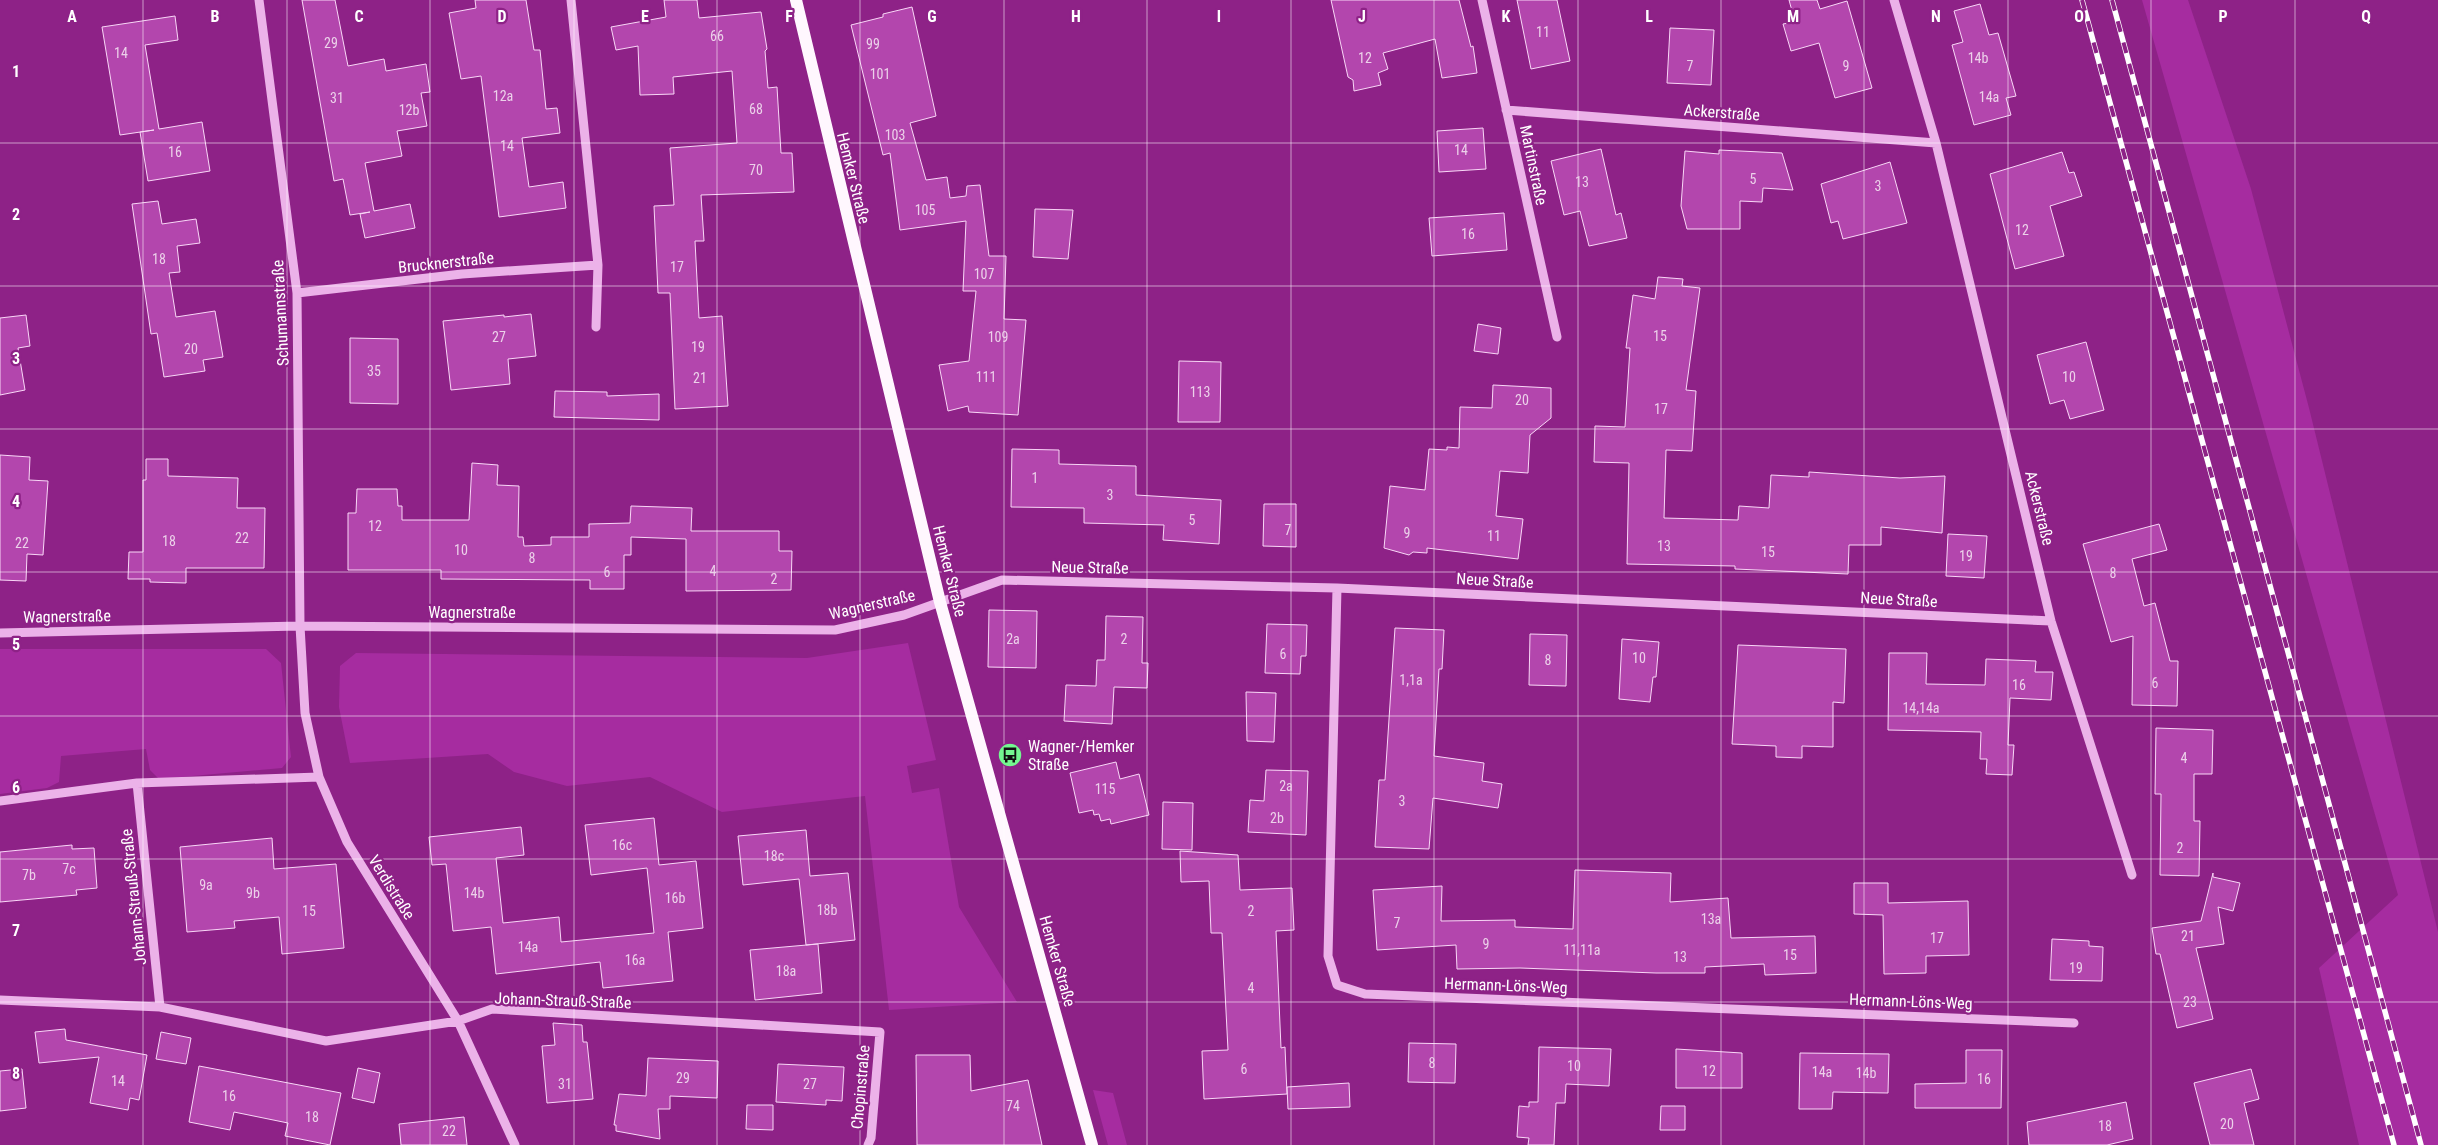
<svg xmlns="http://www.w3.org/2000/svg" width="2438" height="1145" font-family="'Roboto Condensed',sans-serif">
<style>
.green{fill:#a62ca0}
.building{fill:#b346ad;stroke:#f9d7f7}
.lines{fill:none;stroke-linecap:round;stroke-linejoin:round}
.minor{stroke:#ecb2e9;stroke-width:9}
.major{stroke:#fff7fe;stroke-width:12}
.rail-casing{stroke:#fff;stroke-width:5.5}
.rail{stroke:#8e2287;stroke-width:4;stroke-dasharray:11;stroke-linecap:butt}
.grid{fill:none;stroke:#fff;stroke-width:1;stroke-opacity:0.55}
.labels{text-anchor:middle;stroke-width:4.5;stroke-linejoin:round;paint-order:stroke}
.number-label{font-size:14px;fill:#ecd1ea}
.street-label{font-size:16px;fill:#fff;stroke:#8e2287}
.poi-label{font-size:16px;fill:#fff;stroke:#8e2287;text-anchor:start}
.grid-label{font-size:16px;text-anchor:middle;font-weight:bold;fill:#fff;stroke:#8e2287;stroke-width:4.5;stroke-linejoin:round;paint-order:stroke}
</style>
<rect width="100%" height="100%" fill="#8e2287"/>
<path class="green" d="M 2142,0 L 2188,0 L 2251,189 L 2309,408 L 2438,932 L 2438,1145 L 2359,1145 L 2319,968 L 2398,895 Z
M 908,643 L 936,760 L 907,766 L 912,793 L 939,788 L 959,907 L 1017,1002 L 889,1010 L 865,796 L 722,812 L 650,777 L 567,786 L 514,772 L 488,754 L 350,763 L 339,707 L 340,666 L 356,653 L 807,658 Z
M 0,649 L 266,649 L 281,663 L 291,757 L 282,768 L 159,779 L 150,770 L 146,749 L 61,756 L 59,782 L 47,788 L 0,794 Z
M 1093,1090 L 1113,1093 L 1127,1145 L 1108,1145 Z"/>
<path class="building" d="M 302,0 L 335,0 L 348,66 L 384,59 L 386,71 L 426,64 L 430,92 L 421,93 L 427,126 L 397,131 L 402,156 L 365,163 L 374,211 L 410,204 L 415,228 L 365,238 L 360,214 L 370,212 L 350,215 L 343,179 L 334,181 Z
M 475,0 L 526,0 L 534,50 L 540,50 L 546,109 L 557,108 L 560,133 L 522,138 L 529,187 L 563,182 L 566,208 L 499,217 L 481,76 L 461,79 L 449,13 L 476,8 Z
M 664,0 L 697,0 L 699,18 L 761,12 L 767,49 L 765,51 L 768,88 L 777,87 L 781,153 L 792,153 L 794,192 L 701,195 L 704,241 L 695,241 L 699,318 L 722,316 L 728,406 L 675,409 L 670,293 L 658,293 L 654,206 L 674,205 L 670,148 L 737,143 L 732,71 L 673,77 L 674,94 L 640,95 L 638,46 L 616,50 L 611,27 L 666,17 Z
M 1331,0 L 1459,0 L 1471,47 L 1473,46 L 1477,73 L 1442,78 L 1435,39 L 1383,53 L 1388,69 L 1378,73 L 1381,85 L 1354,91 L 1353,80 L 1348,77 Z
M 1517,0 L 1557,0 L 1570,61 L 1531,69 Z
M 1789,0 L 1817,0 L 1820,9 L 1847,1 L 1872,88 L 1835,98 L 1819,43 L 1791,51 L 1783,24 L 1795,22 Z
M 1980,4 L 1989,35 L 1998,33 L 2016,96 L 2006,98 L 2011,115 L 1974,125 L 1952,45 L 1963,42 L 1954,11 Z
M 912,7 L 936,116 L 910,123 L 926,180 L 947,177 L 950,198 L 966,196 L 967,186 L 980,185 L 989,256 L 1006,256 L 1004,319 L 1026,320 L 1018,415 L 969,412 L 968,406 L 948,411 L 939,365 L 969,361 L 976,291 L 963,291 L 966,221 L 900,230 L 890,153 L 883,155 L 851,25 L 883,17 L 883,14 Z
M 175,16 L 178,40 L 145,45 L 159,129 L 202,122 L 210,171 L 148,181 L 140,132 L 154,130 L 120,135 L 102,27 Z
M 1670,28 L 1714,30 L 1711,85 L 1667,83 Z
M 1483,128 L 1486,169 L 1439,172 L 1437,131 Z
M 1601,149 L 1616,215 L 1621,213 L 1627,238 L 1589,246 L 1580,211 L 1564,215 L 1551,161 Z
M 1719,150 L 1782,153 L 1793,190 L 1763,188 L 1762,202 L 1740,201 L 1740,229 L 1687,229 L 1681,206 L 1685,151 L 1719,154 Z
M 2062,152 L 2069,173 L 2074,172 L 2082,196 L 2050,206 L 2064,256 L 2015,269 L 1990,174 Z
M 1890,162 L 1907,223 L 1843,239 L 1838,221 L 1831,223 L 1821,184 Z
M 158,201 L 162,224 L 196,219 L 200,243 L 177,246 L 180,272 L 169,273 L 176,317 L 215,311 L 223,357 L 203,360 L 205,371 L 164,377 L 157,333 L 151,334 L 132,204 Z
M 1035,209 L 1073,210 L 1068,259 L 1033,257 Z
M 1504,213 L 1507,250 L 1432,256 L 1429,218 Z
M 1658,277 L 1683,279 L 1682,286 L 1700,288 L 1686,390 L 1696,391 L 1692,451 L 1666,450 L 1664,518 L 1738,520 L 1739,506 L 1769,508 L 1771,475 L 1809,477 L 1809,472 L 1900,478 L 1945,476 L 1942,533 L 1881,527 L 1881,545 L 1849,545 L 1848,574 L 1735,569 L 1735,566 L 1627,564 L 1629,463 L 1594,462 L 1595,426 L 1625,427 L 1630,348 L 1626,348 L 1633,295 L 1655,299 Z
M 531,314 L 536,356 L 508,359 L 510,384 L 451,390 L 443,321 L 504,315 L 504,317 Z
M 26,315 L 30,346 L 18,348 L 25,390 L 0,395 L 0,318 Z
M 1478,324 L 1501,328 L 1498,354 L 1474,351 Z
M 350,338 L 398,339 L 398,404 L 350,403 Z
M 2086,342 L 2104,410 L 2070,419 L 2064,400 L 2050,404 L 2037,355 Z
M 1179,361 L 1221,362 L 1220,422 L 1178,422 Z
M 1493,385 L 1551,388 L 1551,418 L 1530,435 L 1528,473 L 1500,471 L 1496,516 L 1523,519 L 1518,559 L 1427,548 L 1427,553 L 1413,552 L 1409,555 L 1384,548 L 1390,486 L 1425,490 L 1429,449 L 1447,450 L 1447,447 L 1459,448 L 1460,407 L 1492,408 Z
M 555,391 L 607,392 L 607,396 L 659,394 L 659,420 L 554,417 Z
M 1012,449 L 1059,450 L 1059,464 L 1136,466 L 1136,495 L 1221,500 L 1219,544 L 1163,540 L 1164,525 L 1084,523 L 1084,508 L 1011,507 Z
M 0,455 L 30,457 L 29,480 L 48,481 L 43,555 L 27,554 L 26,581 L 0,580 Z
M 146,459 L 168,459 L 168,476 L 238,478 L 237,508 L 265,508 L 264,568 L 186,568 L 186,583 L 150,582 L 150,579 L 128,579 L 129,552 L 143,552 L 143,480 L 146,480 Z
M 472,463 L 498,465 L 497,485 L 519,486 L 518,537 L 523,537 L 524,546 L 551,545 L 551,537 L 589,537 L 589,524 L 630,523 L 631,506 L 692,508 L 691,531 L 779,531 L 779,551 L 792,551 L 791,590 L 686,591 L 686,539 L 631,537 L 631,555 L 624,555 L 624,589 L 590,589 L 590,580 L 441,579 L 441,570 L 348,570 L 348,513 L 356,513 L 357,489 L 397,489 L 398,506 L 402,506 L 402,520 L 469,520 Z
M 1264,504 L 1296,504 L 1296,547 L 1263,546 Z
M 2159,524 L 2167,550 L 2132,559 L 2144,606 L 2155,603 L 2170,661 L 2178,661 L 2177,706 L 2132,705 L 2133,636 L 2111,642 L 2083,544 Z
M 1948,534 L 1987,536 L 1984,578 L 1946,576 Z
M 989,610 L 1037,611 L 1036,668 L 988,667 Z
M 1106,616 L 1143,617 L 1142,663 L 1148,663 L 1147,688 L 1114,687 L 1112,724 L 1064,721 L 1066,685 L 1096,686 L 1097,660 L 1105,660 Z
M 1267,624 L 1307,625 L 1306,656 L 1301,656 L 1300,674 L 1265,673 Z
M 1395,628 L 1444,630 L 1442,669 L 1439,669 L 1434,756 L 1484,763 L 1482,781 L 1502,784 L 1498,808 L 1433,798 L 1429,849 L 1375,847 L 1379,780 L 1385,780 Z
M 1530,634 L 1567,635 L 1566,686 L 1529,685 Z
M 1622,639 L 1659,642 L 1656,677 L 1653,677 L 1650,702 L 1619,699 Z
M 1738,645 L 1846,649 L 1844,703 L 1833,702 L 1833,747 L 1802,746 L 1802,758 L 1776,757 L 1776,746 L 1732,744 Z
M 1889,653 L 1927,653 L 1926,684 L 1985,685 L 1986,659 L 2036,661 L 2035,672 L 2053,672 L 2051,700 L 2010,698 L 2008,745 L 2014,745 L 2012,775 L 1986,774 L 1987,759 L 1980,759 L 1981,732 L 1888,730 Z
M 1246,692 L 1276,693 L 1274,742 L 1247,741 Z
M 2156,728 L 2213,730 L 2212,774 L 2194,774 L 2194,821 L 2200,821 L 2199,876 L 2160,875 L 2161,794 L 2155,794 Z
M 1116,762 L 1120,779 L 1139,774 L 1149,815 L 1111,824 L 1110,819 L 1101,821 L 1099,814 L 1094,815 L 1093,810 L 1079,813 L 1070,773 Z
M 1266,770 L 1308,771 L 1306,835 L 1248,832 L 1250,800 L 1264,801 Z
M 1163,802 L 1193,803 L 1192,850 L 1162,849 Z
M 654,818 L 659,865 L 696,861 L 703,928 L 668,932 L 673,981 L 603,988 L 600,962 L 496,974 L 491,927 L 453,931 L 446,864 L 432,865 L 429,837 L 521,827 L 524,855 L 496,858 L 503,923 L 559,917 L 561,942 L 654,933 L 647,868 L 591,875 L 585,825 Z
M 806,830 L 810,876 L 848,873 L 855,940 L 806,945 L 799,879 L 743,885 L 738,836 Z
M 272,838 L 274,869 L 336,864 L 344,948 L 282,954 L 279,917 L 234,921 L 235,928 L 187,932 L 180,847 Z
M 72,845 L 72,849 L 94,848 L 97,888 L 76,890 L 77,895 L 0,902 L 0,852 Z
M 1180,851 L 1238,855 L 1240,890 L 1292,888 L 1294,930 L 1276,931 L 1281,1048 L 1285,1047 L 1287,1094 L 1204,1099 L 1202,1051 L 1228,1050 L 1222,933 L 1211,933 L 1209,881 L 1181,882 Z
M 1575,870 L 1671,873 L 1670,902 L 1728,898 L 1731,938 L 1815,936 L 1816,973 L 1765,975 L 1764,964 L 1705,967 L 1705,973 L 1656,973 L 1520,968 L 1457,969 L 1456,945 L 1377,950 L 1373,890 L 1442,886 L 1441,921 L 1515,920 L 1515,927 L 1573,929 Z
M 2213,873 L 2213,877 L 2240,883 L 2233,911 L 2218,907 L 2224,944 L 2196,948 L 2213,1019 L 2177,1028 L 2160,954 L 2156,954 L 2152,928 L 2201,921 Z
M 1854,883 L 1888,883 L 1888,903 L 1968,901 L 1969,955 L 1926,956 L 1926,973 L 1884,974 L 1883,915 L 1854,914 Z
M 2052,939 L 2089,941 L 2089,946 L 2103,947 L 2102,981 L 2050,980 Z
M 818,944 L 822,993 L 755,1000 L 750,950 Z
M 553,1023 L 582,1025 L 583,1042 L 587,1042 L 593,1099 L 547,1103 L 542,1046 L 555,1045 Z
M 65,1029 L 66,1040 L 147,1055 L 139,1100 L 130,1098 L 128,1110 L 90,1103 L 99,1057 L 39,1063 L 35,1032 Z
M 161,1032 L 191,1038 L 186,1064 L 156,1059 Z
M 1409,1043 L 1456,1044 L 1455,1083 L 1408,1082 Z
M 1539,1047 L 1611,1049 L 1609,1086 L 1566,1084 L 1565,1103 L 1556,1103 L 1554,1145 L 1528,1145 L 1529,1138 L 1517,1137 L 1519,1106 L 1529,1107 L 1529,1102 L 1538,1102 Z
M 1676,1049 L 1742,1053 L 1742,1088 L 1676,1088 Z
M 1966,1050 L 2002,1050 L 2001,1108 L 1915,1108 L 1915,1084 L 1966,1083 Z
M 1800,1053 L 1889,1054 L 1888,1093 L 1833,1092 L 1832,1109 L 1799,1109 Z
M 916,1055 L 970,1055 L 971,1091 L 1028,1080 L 1042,1145 L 917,1145 Z
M 648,1058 L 718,1061 L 717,1098 L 670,1096 L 670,1109 L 658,1109 L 660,1139 L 616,1131 L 616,1125 L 614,1125 L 619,1094 L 646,1096 Z
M 778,1064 L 844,1067 L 842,1101 L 826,1100 L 826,1105 L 776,1102 Z
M 199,1066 L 341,1093 L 330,1145 L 285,1136 L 288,1123 L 234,1112 L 230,1130 L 189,1122 Z
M 358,1068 L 380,1073 L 374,1103 L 352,1098 Z
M 22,1069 L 26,1108 L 0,1111 L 0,1071 Z
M 2251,1069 L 2259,1099 L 2244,1103 L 2254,1145 L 2210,1145 L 2194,1083 Z
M 1349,1083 L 1350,1107 L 1288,1109 L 1287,1087 Z
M 2126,1102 L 2133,1139 L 2107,1145 L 2029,1145 L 2027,1122 Z
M 747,1105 L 773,1105 L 773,1130 L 746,1129 Z
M 1661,1106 L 1685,1106 L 1685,1130 L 1660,1130 Z
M 464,1117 L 467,1145 L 401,1145 L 399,1124 Z"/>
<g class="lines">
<path class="minor" d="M 259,0 L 297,293 L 300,626 L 305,713 L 319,777 L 347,842 L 458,1021 L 515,1145
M 571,0 L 598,265 L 596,327
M 1482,0 L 1557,337
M 1894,0 L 1936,143 L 2051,621 L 2132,875
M 1506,110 L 1936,143
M 297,293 L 462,274 L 598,265
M 1337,588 L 1328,956 L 1337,985 L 1365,994 L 2074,1023
M 0,633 L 300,626 L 835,630 L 904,615 L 1002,580 L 1337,588 L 2051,621
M 137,783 L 160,1007
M 0,801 L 137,783 L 319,777
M 0,1000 L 160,1007 L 326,1041 L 458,1021 L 492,1009 L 880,1032 L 871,1138 L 868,1145"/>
<path class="major" d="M 796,0 L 940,602 L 1092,1145"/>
<g class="rail-casing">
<path id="rail" d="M 2082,0 L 2394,1145
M 2112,0 L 2421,1145"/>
</g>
<use href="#rail" class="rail"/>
</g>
<path class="grid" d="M 143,0 L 143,1145M 287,0 L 287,1145M 430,0 L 430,1145M 574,0 L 574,1145M 717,0 L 717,1145M 860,0 L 860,1145M 1004,0 L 1004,1145M 1147,0 L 1147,1145M 1291,0 L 1291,1145M 1434,0 L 1434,1145M 1578,0 L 1578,1145M 1721,0 L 1721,1145M 1864,0 L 1864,1145M 2008,0 L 2008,1145M 2151,0 L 2151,1145M 2295,0 L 2295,1145M 0,143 L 2438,143M 0,286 L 2438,286M 0,429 L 2438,429M 0,572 L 2438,572M 0,716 L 2438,716M 0,859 L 2438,859M 0,1002 L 2438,1002"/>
<defs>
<g id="bus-disc" transform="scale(1.25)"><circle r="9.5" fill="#74f890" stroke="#8e2287"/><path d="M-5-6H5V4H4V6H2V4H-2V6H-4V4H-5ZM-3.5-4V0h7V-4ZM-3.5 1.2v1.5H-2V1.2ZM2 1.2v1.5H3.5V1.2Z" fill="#111"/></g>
</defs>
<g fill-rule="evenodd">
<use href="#bus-disc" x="1010" y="755"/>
</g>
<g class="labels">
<g class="number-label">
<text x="1543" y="37">11</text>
<text x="717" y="41">66</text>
<text x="331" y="48">29</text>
<text x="873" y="49">99</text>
<text x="121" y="58">14</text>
<text x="1365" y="63">12</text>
<text x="1978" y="63">14b</text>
<text x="1690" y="71">7</text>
<text x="1846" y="71">9</text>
<text x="880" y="79">101</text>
<text x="503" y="101">12a</text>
<text x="1989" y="102">14a</text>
<text x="337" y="103">31</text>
<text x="756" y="114">68</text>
<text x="409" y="115">12b</text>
<text x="895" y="140">103</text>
<text x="507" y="151">14</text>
<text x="1461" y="155">14</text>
<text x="175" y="157">16</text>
<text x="756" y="175">70</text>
<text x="1753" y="184">5</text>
<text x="1582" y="187">13</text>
<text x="1878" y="191">3</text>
<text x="925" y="215">105</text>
<text x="2022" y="235">12</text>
<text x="1468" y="239">16</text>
<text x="159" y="264">18</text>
<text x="677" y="272">17</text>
<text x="984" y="279">107</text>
<text x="1660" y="341">15</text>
<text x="499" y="342">27</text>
<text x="998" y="342">109</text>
<text x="698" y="352">19</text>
<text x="191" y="354">20</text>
<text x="374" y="376">35</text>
<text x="986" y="382">111</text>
<text x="2069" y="382">10</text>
<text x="700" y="383">21</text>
<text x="1200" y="397">113</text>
<text x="1522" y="405">20</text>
<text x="1661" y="414">17</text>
<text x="1035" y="483">1</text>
<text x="1110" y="500">3</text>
<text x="1192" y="525">5</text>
<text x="375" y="531">12</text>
<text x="1288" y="535">7</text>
<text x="1407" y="538">9</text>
<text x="1494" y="541">11</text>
<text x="242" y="543">22</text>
<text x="169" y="546">18</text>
<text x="22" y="548">22</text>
<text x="1664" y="551">13</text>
<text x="461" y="555">10</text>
<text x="1768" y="557">15</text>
<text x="1966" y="561">19</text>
<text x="532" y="563">8</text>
<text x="713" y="576">4</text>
<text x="607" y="577">6</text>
<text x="2113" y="578">8</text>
<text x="774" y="584">2</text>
<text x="1013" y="644">2a</text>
<text x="1124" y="644">2</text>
<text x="1283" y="659">6</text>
<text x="1639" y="663">10</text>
<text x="1548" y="665">8</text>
<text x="1411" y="685">1,1a</text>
<text x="2155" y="688">6</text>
<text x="2019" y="690">16</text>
<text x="1921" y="713">14,14a</text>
<text x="2184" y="763">4</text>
<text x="1286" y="791">2a</text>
<text x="1105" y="794">115</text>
<text x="1402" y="806">3</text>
<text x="1277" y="823">2b</text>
<text x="622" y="850">16c</text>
<text x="2180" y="853">2</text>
<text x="774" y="861">18c</text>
<text x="69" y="874">7c</text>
<text x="29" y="880">7b</text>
<text x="206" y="890">9a</text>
<text x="253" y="898">9b</text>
<text x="474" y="898">14b</text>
<text x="675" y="903">16b</text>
<text x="827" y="915">18b</text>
<text x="309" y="916">15</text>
<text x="1251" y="916">2</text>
<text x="1711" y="924">13a</text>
<text x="1397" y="928">7</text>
<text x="2188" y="941">21</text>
<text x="1937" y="943">17</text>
<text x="1486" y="949">9</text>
<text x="528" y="952">14a</text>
<text x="1582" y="955">11,11a</text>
<text x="1790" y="960">15</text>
<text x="1680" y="962">13</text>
<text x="635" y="965">16a</text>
<text x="2076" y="973">19</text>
<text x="786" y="976">18a</text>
<text x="1251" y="993">4</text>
<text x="2190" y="1007">23</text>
<text x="1432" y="1068">8</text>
<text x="1574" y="1071">10</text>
<text x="1244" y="1074">6</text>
<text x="1709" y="1076">12</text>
<text x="1822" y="1077">14a</text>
<text x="1866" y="1078">14b</text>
<text x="683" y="1083">29</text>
<text x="1984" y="1084">16</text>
<text x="118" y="1086">14</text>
<text x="565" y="1089">31</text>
<text x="810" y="1089">27</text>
<text x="229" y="1101">16</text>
<text x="1013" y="1111">74</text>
<text x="312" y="1122">18</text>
<text x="2227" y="1129">20</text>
<text x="2105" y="1131">18</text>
<text x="449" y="1136">22</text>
</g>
<g class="street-label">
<text transform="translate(1722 112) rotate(4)" y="6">Ackerstraße</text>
<text transform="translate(1534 165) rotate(78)" y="6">Martinstraße</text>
<text transform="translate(854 178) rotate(76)" y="6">Hemker Straße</text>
<text transform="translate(446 262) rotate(-6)" y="6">Brucknerstraße</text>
<text transform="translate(280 313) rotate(-93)" y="6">Schumannstraße</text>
<text transform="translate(2040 508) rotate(76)" y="6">Ackerstraße</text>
<text transform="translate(1090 567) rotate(1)" y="6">Neue Straße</text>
<text transform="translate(950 571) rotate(76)" y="6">Hemker Straße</text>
<text transform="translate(1495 580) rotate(3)" y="6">Neue Straße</text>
<text transform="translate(1899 599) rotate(3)" y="6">Neue Straße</text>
<text transform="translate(872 604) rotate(-13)" y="6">Wagnerstraße</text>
<text x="472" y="618">Wagnerstraße</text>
<text transform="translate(67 616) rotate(-1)" y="6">Wagnerstraße</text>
<text transform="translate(392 887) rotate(58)" y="6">Verdistraße</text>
<text transform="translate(133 897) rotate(-96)" y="6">Johann-Strauß-Straße</text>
<text transform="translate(1058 961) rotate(74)" y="6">Hemker Straße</text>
<text transform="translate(1506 985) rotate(2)" y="6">Hermann-Löns-Weg</text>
<text transform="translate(563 1000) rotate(2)" y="6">Johann-Strauß-Straße</text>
<text transform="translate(1911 1001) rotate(2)" y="6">Hermann-Löns-Weg</text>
<text transform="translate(860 1087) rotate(-85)" y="6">Chopinstraße</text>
</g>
<g class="poi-label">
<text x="1028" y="752">Wagner-/Hemker<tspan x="1028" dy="18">Straße</tspan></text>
</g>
</g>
<g class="grid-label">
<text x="72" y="22">A</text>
<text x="215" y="22">B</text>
<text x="359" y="22">C</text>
<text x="502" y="22">D</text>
<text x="645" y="22">E</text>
<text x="789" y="22">F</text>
<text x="932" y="22">G</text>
<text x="1076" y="22">H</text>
<text x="1219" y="22">I</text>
<text x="1362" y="22">J</text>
<text x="1506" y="22">K</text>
<text x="1649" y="22">L</text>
<text x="1793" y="22">M</text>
<text x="1936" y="22">N</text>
<text x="2079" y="22">O</text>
<text x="2223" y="22">P</text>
<text x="2366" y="22">Q</text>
<text x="16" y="77">1</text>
<text x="16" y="220">2</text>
<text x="16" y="364">3</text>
<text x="16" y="507">4</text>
<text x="16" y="650">5</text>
<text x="16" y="793">6</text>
<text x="16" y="936">7</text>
<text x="16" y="1079">8</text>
</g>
</svg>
